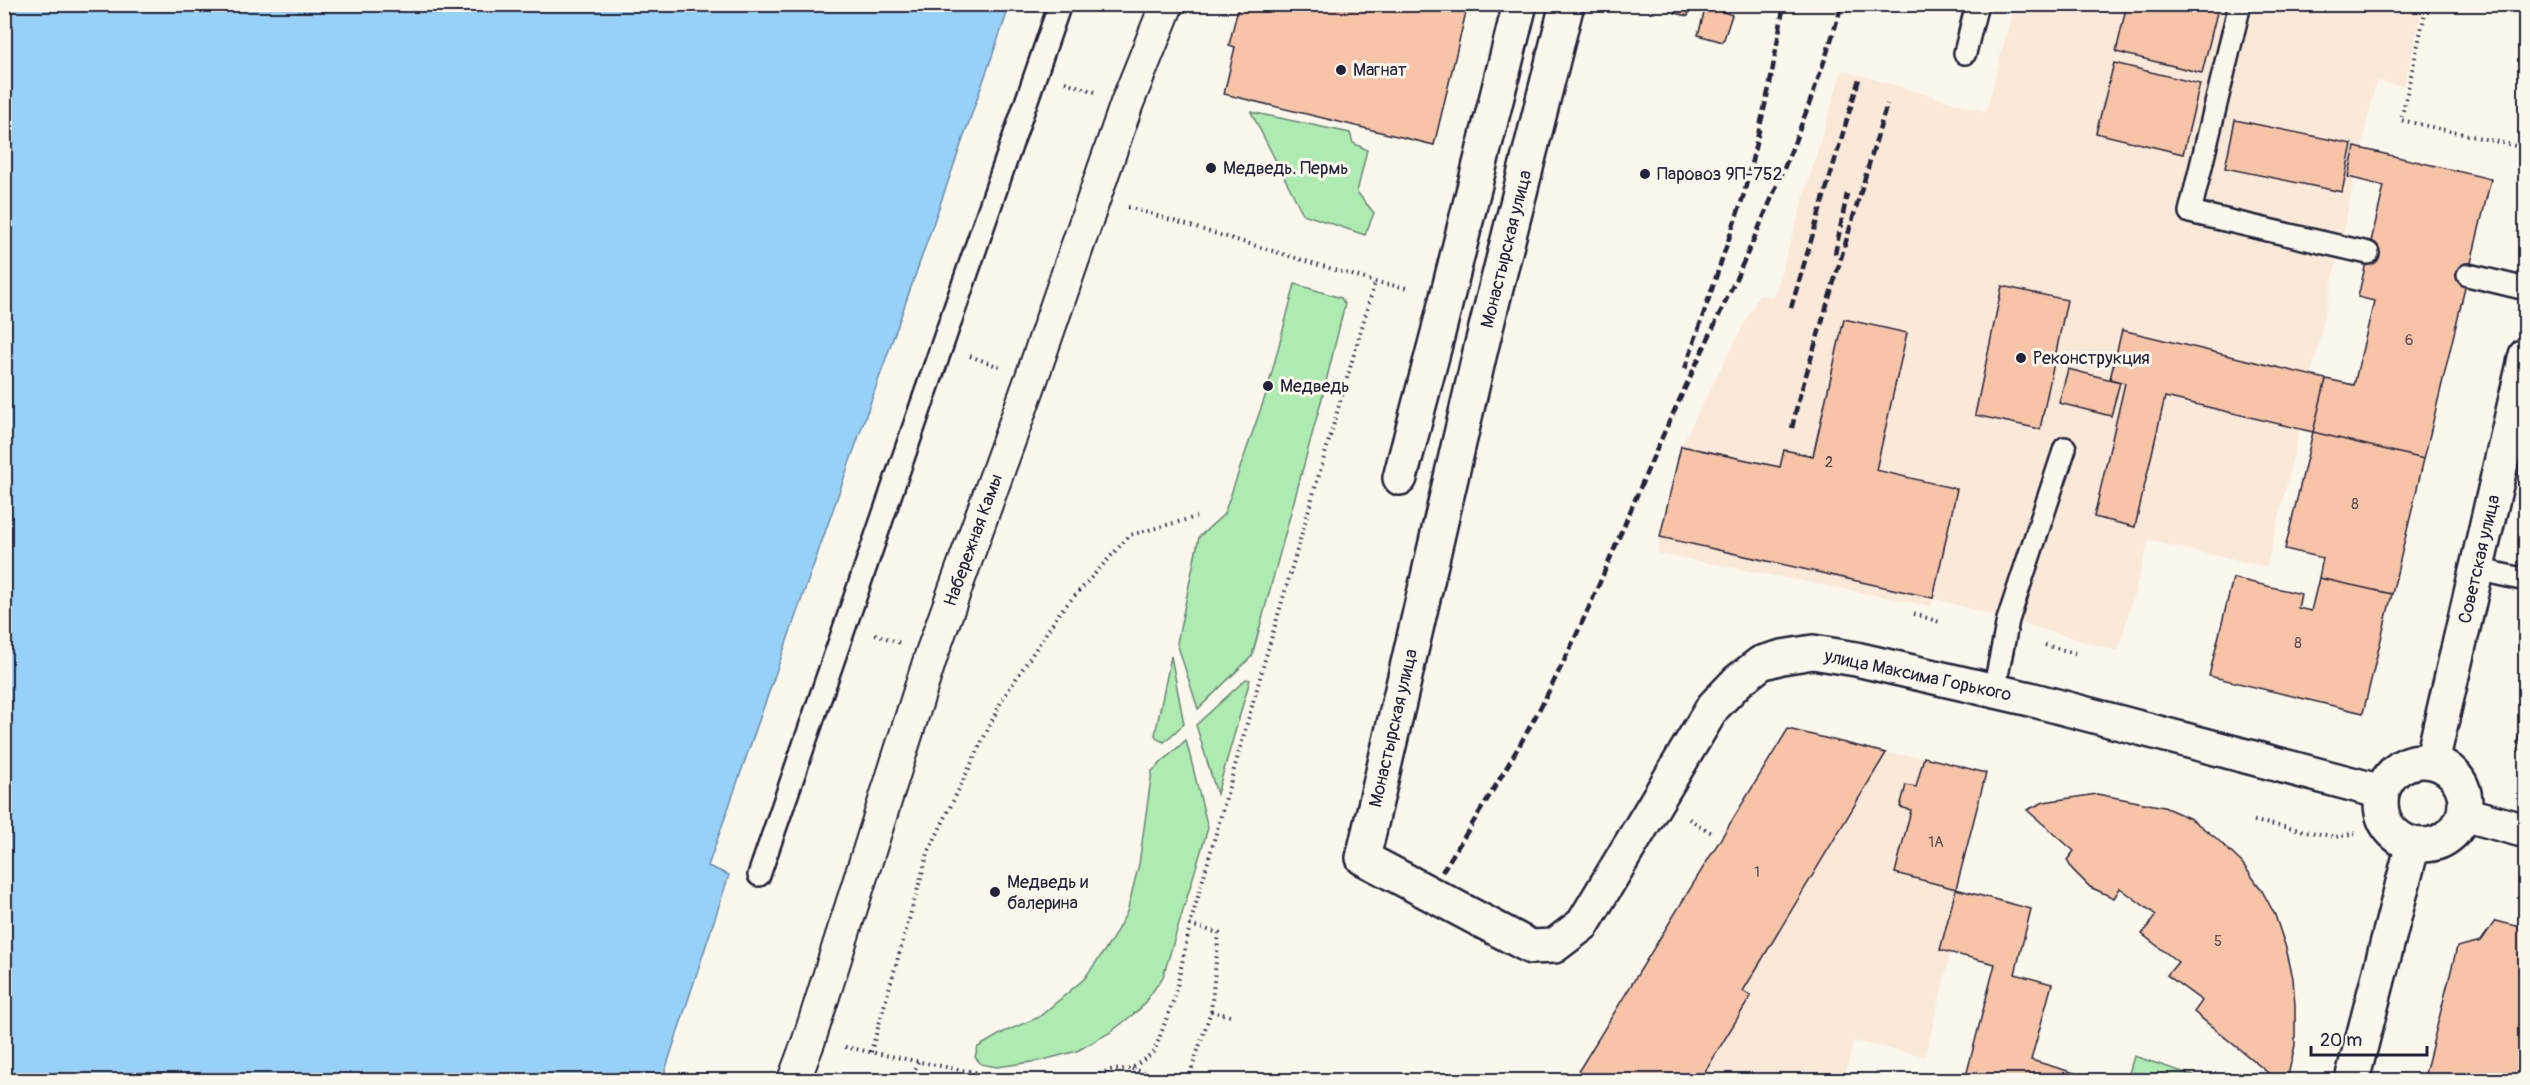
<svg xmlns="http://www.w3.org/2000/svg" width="2530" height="1085" font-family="Pangolin,sans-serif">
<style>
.built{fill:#fae8d8}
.green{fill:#aeebb1;stroke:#688676;stroke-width:1.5}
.water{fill:#97d1f7;stroke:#688bac;stroke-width:1.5}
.building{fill:#f7c4a8;stroke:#22223b;stroke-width:1.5}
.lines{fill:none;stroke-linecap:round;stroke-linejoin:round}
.service-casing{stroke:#22223b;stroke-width:26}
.pedestrian-casing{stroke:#22223b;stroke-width:36}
.minor-casing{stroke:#22223b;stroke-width:38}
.path{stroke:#22223b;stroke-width:4;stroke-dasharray:1.5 4.5;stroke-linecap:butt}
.service{stroke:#fbf7ec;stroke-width:21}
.pedestrian{stroke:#fbf7ec;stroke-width:32}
.minor{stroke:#fbf7ec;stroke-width:33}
.rail{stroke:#22223b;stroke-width:4.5;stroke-dasharray:9 4.5;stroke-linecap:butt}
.poi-dot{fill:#22223b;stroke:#fbf7ec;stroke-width:2}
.labels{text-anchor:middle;stroke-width:6;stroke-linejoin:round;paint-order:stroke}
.number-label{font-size:15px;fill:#574a56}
.poi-label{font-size:18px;fill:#22223b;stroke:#fbf7ec;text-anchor:start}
.street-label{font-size:18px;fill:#22223b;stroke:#fbf7ec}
</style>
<rect width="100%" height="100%" fill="#fbf7ec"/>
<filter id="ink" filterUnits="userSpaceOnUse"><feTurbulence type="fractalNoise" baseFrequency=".0167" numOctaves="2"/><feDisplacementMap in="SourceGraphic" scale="12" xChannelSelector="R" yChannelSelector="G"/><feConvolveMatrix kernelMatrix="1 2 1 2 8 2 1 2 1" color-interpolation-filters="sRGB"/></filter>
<g filter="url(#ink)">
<path class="built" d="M 2014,5 L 2423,5 L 2404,86 L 2376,81 L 2296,446 L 2267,567 L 2149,541 L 2118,651 L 1933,598 L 1931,606 L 1657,553 L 1681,446 L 1759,295 L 1774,297 L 1842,70 L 1986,112 Z
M 1788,729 L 1886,753 L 1924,757 L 1986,773 L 1940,950 L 1951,952 L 1925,1056 L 1854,1041 L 1843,1080 L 1573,1080 Z"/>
<path class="green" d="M 1251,112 L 1350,133 L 1353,143 L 1367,150 L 1357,192 L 1374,213 L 1365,235 L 1303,214 Z
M 1295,284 L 1341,298 L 1345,304 L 1322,398 L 1252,656 L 1198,709 L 1177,643 L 1199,537 L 1224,514 L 1267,391 Z
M 1171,656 L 1184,724 L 1164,742 L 1157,739 L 1155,735 Z
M 1246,679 L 1250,680 L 1217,794 L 1196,725 Z
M 1186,740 L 1208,828 L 1163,977 L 1141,1008 L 1111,1032 L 1077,1051 L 1039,1061 L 997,1067 L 981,1064 L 975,1057 L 978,1047 L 1004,1032 L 1039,1017 L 1084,979 L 1110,943 L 1127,912 L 1139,864 L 1152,771 Z
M 2134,1056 L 2207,1080 L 2127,1080 Z"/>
<path class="water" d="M 5,4 L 1010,5 L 708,866 L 729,875 L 662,1080 L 5,1080 Z"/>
<path class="building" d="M 1239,4 L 1468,4 L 1434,145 L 1224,94 L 1235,47 L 1229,45 Z
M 1677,4 L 1691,4 L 1688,16 L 1675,13 Z
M 2127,4 L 2219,4 L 2202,73 L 2116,52 Z
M 1706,6 L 1732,15 L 1723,42 L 1698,35 Z
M 2114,63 L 2200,84 L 2183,154 L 2096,133 Z
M 2235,120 L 2352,144 L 2342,192 L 2225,168 Z
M 2355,147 L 2491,179 L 2424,459 L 2313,432 L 2326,379 L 2354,385 L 2374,301 L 2358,297 L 2384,186 L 2348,177 Z
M 2002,286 L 2067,300 L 2040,429 L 1975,415 Z
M 1844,319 L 1907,333 L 1876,470 L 1957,489 L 1933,598 L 1660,537 L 1681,446 L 1780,467 L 1784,450 L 1813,456 Z
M 2122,330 L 2326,379 L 2313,432 L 2165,397 L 2135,527 L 2094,517 L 2125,383 L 2110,379 Z
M 2068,369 L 2120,382 L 2111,416 L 2059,403 Z
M 2313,432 L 2424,459 L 2392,594 L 2319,578 L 2323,558 L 2285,549 Z
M 2233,578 L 2301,594 L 2298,608 L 2311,611 L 2319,578 L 2392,594 L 2363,713 L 2209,676 Z
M 2526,709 L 2526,746 L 2517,743 Z
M 1788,729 L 1886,753 L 1743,991 L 1751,996 L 1700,1080 L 1573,1080 Z
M 1924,757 L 1986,773 L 1956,889 L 1895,873 L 1911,810 L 1900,807 L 1906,785 L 1916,787 Z
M 2097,794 L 2164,807 L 2191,819 L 2216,838 L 2242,863 L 2261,889 L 2275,915 L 2286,948 L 2293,978 L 2295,1006 L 2295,1045 L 2287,1080 L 2277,1080 L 2194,1012 L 2202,1001 L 2167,975 L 2178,962 L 2142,934 L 2156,915 L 2120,888 L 2114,898 L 2090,887 L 2072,869 L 2067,860 L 2074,851 L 2027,810 L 2044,802 Z
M 1956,889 L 2031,909 L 2015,974 L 2052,984 L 2031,1060 L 2078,1074 L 2076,1080 L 1965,1080 L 1995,964 L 1940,950 Z
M 2495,921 L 2526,928 L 2526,1080 L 2427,1080 L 2424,1078 L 2457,947 L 2481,941 Z"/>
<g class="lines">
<g class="service-casing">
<path id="service" d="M 2240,4 L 2190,212 L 2368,253
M 1965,53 L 1977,4
M 2468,275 L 2526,289
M 2476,569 L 2526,580
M 1994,691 L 2008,620 L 2065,448
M 759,875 L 1060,4"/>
</g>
<g class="pedestrian-casing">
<path id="pedestrian" d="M 794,1080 L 809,1040 L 932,653 L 1032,377 L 1127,103 L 1167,4"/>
</g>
<g class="minor-casing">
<path id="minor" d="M 1567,4 L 1481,348 L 1363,858 L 1531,947 L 1554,946 L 1583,924 L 1713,707 L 1738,681 L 1761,663 L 1782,657 L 1813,652 L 1856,659 L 2030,699 L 2382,792
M 1400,478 L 1437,337 L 1520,4
M2381 803a42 42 0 1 1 84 0a42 42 0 1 1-84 0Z
M 2432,762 L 2526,355
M 2464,814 L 2526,831
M 2352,1080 L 2413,844"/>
</g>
<path class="path" d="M 2427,4 L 2401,120 L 2516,146
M 1065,82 L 1095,92
M 1128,207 L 1375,282 L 1407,288
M 970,356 L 1000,367
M 1914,614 L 1940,622
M 875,634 L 900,643
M 2045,645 L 2075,653
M 1689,819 L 1712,833
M 2254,821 L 2336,837 L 2355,833
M 1211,1011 L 1230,1016
M 845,1047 L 961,1070 L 1030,1080
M 871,1052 L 928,853 L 1002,700 L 1060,612 L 1130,535 L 1196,517
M 1132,1069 L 1169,1080
M 911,1080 L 918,1061
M 1082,1080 L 1111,1070 L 1131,1069 L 1154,1052 L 1175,996 L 1190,925 L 1267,653 L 1375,282
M 1188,1080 L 1211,1011 L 1219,933 L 1190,925"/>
<use href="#service" class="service"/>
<use href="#pedestrian" class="pedestrian"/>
<use href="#minor" class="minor"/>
<path class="rail" d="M 1835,254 L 1847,194
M 1791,308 L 1859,79
M 1685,369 L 1744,194 L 1770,84 L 1784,4
M 1798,402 L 1887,104
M 1792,428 L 1800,393
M 1442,872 C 1483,807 1524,742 1558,673 C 1599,591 1631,505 1669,422 C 1733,285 1800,150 1842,4"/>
</g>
</g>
<g class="poi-dot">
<circle cx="1341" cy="70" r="6"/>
<circle cx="1211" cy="168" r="6"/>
<circle cx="1645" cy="174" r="6"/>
<circle cx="2021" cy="358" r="6"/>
<circle cx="1268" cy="386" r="6"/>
<circle cx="995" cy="892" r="6"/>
</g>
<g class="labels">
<g class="number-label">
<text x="2409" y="345">6</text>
<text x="1829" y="467">2</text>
<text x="2355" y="509">8</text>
<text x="2298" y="648">8</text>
<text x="1936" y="847">1А</text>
<text x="1757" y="877">1</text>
<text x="2218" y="946">5</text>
</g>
<g class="poi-label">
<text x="1353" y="76">Магнат</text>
<text x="1223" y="174">Медведь. Пермь</text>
<text x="1657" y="180">Паровоз 9П-752</text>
<text x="2033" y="364">Реконструкция</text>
<text x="1280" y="392">Медведь</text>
<text x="1007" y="888">Медведь и<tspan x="1007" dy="21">балерина</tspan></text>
</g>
<g class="street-label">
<text transform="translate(1506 249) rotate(-76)" y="6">Монастырская улица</text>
<text transform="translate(973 540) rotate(-70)" y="6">Набережная Камы</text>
<text transform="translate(2479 559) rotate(-77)" y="6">Советская улица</text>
<text transform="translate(1918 675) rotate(12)" y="6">улица Максима Горького</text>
<text transform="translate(1393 728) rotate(-77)" y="6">Монастырская улица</text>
</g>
</g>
<rect width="2530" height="1085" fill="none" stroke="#fbf7ec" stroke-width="24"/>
<rect x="12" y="12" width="2506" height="1061" fill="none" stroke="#22223b" stroke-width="2" filter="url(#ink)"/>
<path d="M2311 1046v9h116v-9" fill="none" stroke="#22223b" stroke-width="3"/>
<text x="2320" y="1046" font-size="18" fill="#22223b" stroke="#fbf7ec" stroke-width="4.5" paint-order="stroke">20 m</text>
</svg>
